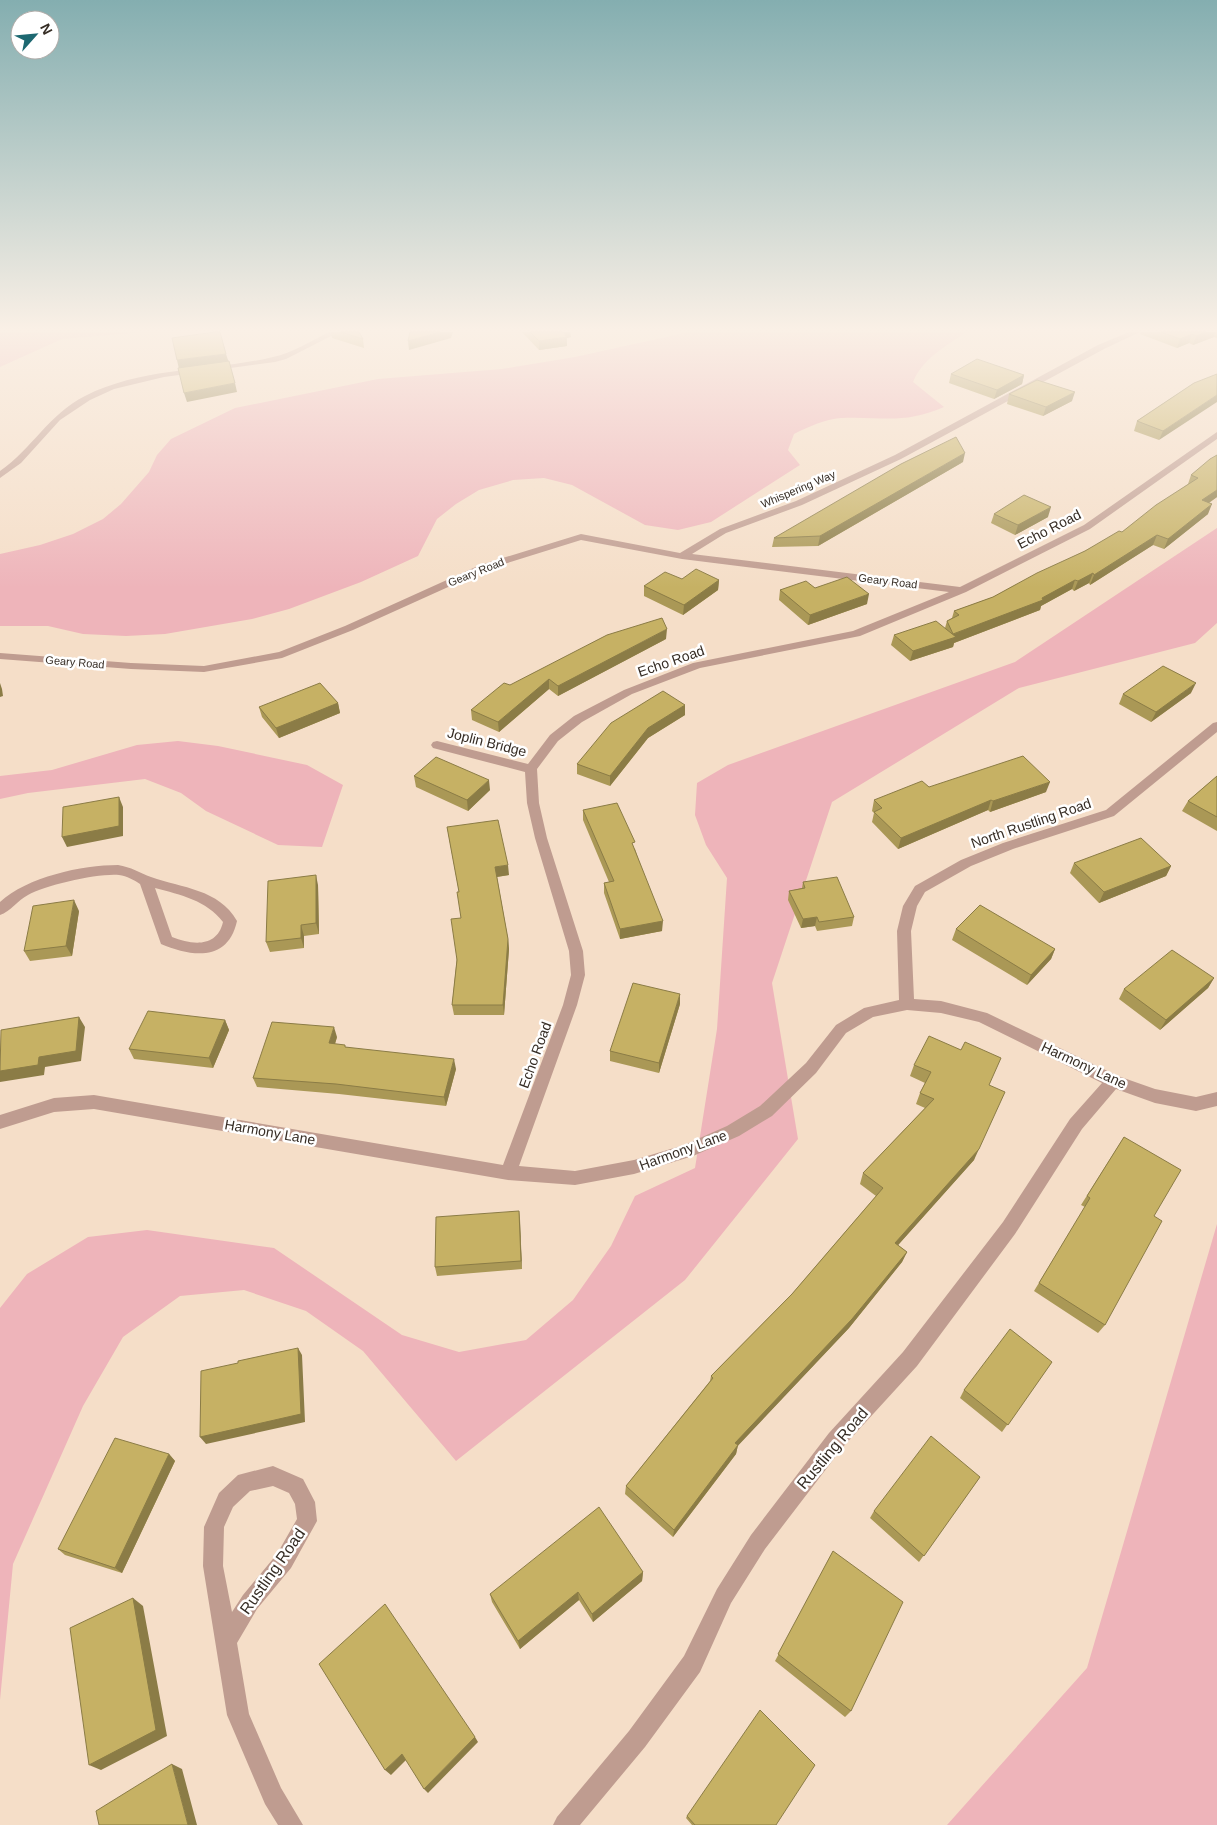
<svg xmlns="http://www.w3.org/2000/svg" width="1217" height="1825" font-family="Arial,sans-serif">
<style>
.green{fill:#eeb4ba}
.lines{fill:none;stroke-linecap:round;stroke-linejoin:round}
.minor{fill:#bf9c90;fill-rule:evenodd}
.tertiary{fill:#bf9c90;fill-rule:evenodd}
.wall{fill:#aa9856}
.shaded-wall{fill:#8b7c46}
.building{fill:#c6b164;stroke:#8b7c46}
.labels{text-anchor:middle;stroke-width:5;stroke-linejoin:round;paint-order:stroke}
.far-street-label{font-size:11px;fill:#362d25;stroke:#fff}
.street-label{font-size:14px;fill:#362d25;stroke:#fff}
.near-street-label{font-size:16px;fill:#362d25;stroke:#fff}
</style>
<rect width="100%" height="100%" fill="#f5dec8"/>
<path class="green" d="M 0,332 L 144,332 L 62,339 L 0,367 Z
M 689,332 L 966,332 C 945,347 923,358 913,382 L 944,407 C 903,425 882,416 841,418 C 825,419 808,427 794,434 L 788,450 L 800,465 L 711,522 L 678,530 L 645,525 L 572,485 L 544,478 L 513,480 L 479,490 L 456,504 L 437,519 L 418,556 L 361,582 L 289,609 L 252,619 L 165,634 L 126,636 L 83,634 L 48,626 L 0,626 L 0,554 L 40,545 L 73,534 L 103,519 L 121,504 L 149,472 L 157,455 L 171,439 L 235,408 L 378,379 L 502,369 L 575,357 Z
M 1217,528 L 1217,623 L 1195,643 L 1019,688 L 832,802 L 772,983 L 798,1139 L 685,1280 L 456,1461 L 363,1351 L 306,1311 L 244,1290 L 180,1296 L 123,1337 L 83,1406 L 13,1564 L 0,1700 L 0,1308 L 27,1274 L 88,1237 L 147,1230 L 274,1248 L 402,1335 L 459,1352 L 526,1340 L 573,1300 L 611,1246 L 635,1196 L 695,1168 L 717,1029 L 727,878 L 706,845 L 695,815 L 697,783 L 728,765 L 1015,662 Z
M 178,741 L 218,746 L 307,765 L 343,785 L 322,847 L 278,845 L 206,811 L 181,793 L 145,779 L 28,793 L 0,799 L 0,776 L 52,770 L 137,745 Z
M 1217,1224 L 1217,1825 L 947,1825 L 1087,1668 Z"/>
<g class="lines">
<path class="minor" d="M 1129,332 L 1140,332 L 1104,349 L 901,459 L 802,505 L 726,533 L 692,554 L 960,587 L 1084,525 L 1217,432 L 1217,439 L 1090,529 L 966,592 L 860,636 L 700,668 L 632,694 L 582,722 L 558,741 L 537,769 L 539,803 L 547,838 L 583,951 L 585,975 L 577,1005 L 519,1166 L 575,1171 L 634,1160 L 684,1145 L 727,1126 L 760,1106 L 806,1063 L 836,1025 L 864,1008 L 899,1000 L 897,931 L 903,906 L 915,886 L 961,860 L 1003,843 L 1106,810 L 1213,723 L 1217,722 L 1217,732 L 1114,816 L 1013,849 L 971,866 L 925,892 L 917,906 L 911,931 L 914,999 L 941,1001 L 987,1013 L 1118,1076 L 1155,1089 L 1196,1097 L 1217,1092 L 1217,1106 L 1196,1111 L 1155,1103 L 1116,1089 L 1082,1129 L 1015,1234 L 917,1366 L 843,1447 L 765,1549 L 731,1603 L 700,1672 L 645,1747 L 580,1825 L 553,1825 L 557,1817 L 629,1731 L 684,1656 L 717,1589 L 751,1535 L 829,1433 L 903,1352 L 1003,1222 L 1070,1119 L 1102,1083 L 979,1022 L 941,1013 L 907,1010 L 873,1017 L 846,1033 L 816,1073 L 772,1116 L 739,1136 L 693,1156 L 634,1174 L 575,1185 L 508,1180 L 94,1109 L 54,1112 L 0,1129 L 0,1115 L 54,1098 L 94,1095 L 503,1165 L 563,1005 L 571,975 L 569,951 L 535,838 L 527,803 L 525,772 L 433,748 L 431,745 L 433,742 L 437,741 L 528,764 L 550,735 L 574,716 L 624,690 L 693,663 L 853,631 L 949,592 L 682,559 L 581,540 L 488,569 L 353,630 L 282,658 L 204,672 L 131,669 L 0,659 L 0,653 L 131,663 L 204,666 L 279,652 L 345,626 L 480,565 L 581,534 L 680,553 L 720,529 L 796,501 L 895,455 L 1098,345 Z
M 118,865 C 131,867 140,873 151,877 C 182,888 219,889 237,921 C 228,962 192,957 161,944 L 140,884 C 134,880 127,876 119,875 C 99,873 45,885 28,895 C 18,900 10,912 0,915 L 0,902 C 27,877 82,865 118,865 ZM 155,888 C 181,895 206,900 223,922 C 217,948 192,945 172,937 Z
M 273,1466 L 303,1479 L 315,1502 L 317,1521 L 291,1568 L 257,1609 L 237,1643 L 249,1714 L 281,1788 L 303,1825 L 278,1825 L 265,1804 L 227,1715 L 203,1566 L 204,1527 L 219,1493 L 238,1475 ZM 273,1486 L 289,1493 L 295,1504 L 297,1519 L 277,1554 L 243,1595 L 232,1612 L 223,1566 L 224,1527 L 233,1507 L 250,1491 Z"/>
<path class="tertiary" d="M 329,332 L 339,332 L 286,359 L 275,362 L 164,377 L 114,389 L 90,400 L 60,420 L 21,463 L 0,478 L 0,471 C 32,449 49,414 85,396 C 145,366 211,372 273,357 C 292,353 311,341 329,332 Z"/>
</g>
<path class="wall" d="M 331,332 L 359,332 L 363,339 L 364,348 L 332,338 Z
M 522,332 L 570,332 L 571,337 L 567,338 L 567,346 L 539,350 Z
M 1141,332 L 1217,332 L 1217,338 L 1214,337 L 1193,345 L 1189,343 L 1177,348 L 1140,334 Z
M 951,374 L 1024,375 L 1022,384 L 994,399 L 949,383 Z
M 1194,383 L 1159,440 L 1134,431 L 1137,421 Z
M 1009,394 L 1072,401 L 1043,416 L 1007,404 Z
M 1217,455 L 1217,497 L 1209,503 L 1208,514 L 1164,549 L 1153,545 L 1090,585 L 1089,583 L 1074,591 L 1072,589 L 1041,606 L 1040,610 L 954,643 L 953,647 L 910,661 L 891,645 L 894,635 L 945,628 L 947,621 L 952,618 L 954,611 L 993,597 L 1122,532 L 1188,484 L 1191,475 Z
M 963,462 L 818,546 L 772,547 L 774,538 Z
M 994,514 L 1048,517 L 1015,535 L 991,523 Z
M 682,579 L 719,580 L 718,590 L 683,615 L 644,596 L 644,586 Z
M 815,588 L 867,604 L 808,625 L 779,600 L 780,590 Z
M 666,639 L 558,696 L 549,689 L 499,732 L 472,720 L 471,710 L 510,685 Z
M 1191,693 L 1151,722 L 1119,704 L 1123,694 Z
M 338,703 L 340,713 L 279,738 L 262,717 L 259,707 Z
M 685,705 L 685,715 L 648,738 L 610,786 L 577,774 L 577,764 Z
M 414,776 L 490,790 L 468,811 L 416,787 Z
M 1217,776 L 1217,831 L 1182,811 L 1188,801 Z
M 929,787 L 1046,792 L 990,812 L 988,810 L 898,849 L 872,822 L 874,813 L 872,811 L 874,800 Z
M 583,810 L 635,849 L 662,931 L 620,939 L 604,893 L 604,883 L 609,882 L 583,820 Z
M 447,827 L 509,875 L 497,877 L 508,939 L 509,949 L 504,1015 L 454,1015 L 452,1005 L 461,918 L 459,892 Z
M 1074,863 L 1171,866 L 1166,876 L 1099,903 L 1070,873 Z
M 803,882 L 854,917 L 852,926 L 817,931 L 815,926 L 801,928 L 788,900 L 789,891 L 802,888 Z
M 318,885 L 319,934 L 304,936 L 304,948 L 270,952 L 266,942 Z
M 79,911 L 72,956 L 30,961 L 24,951 Z
M 956,929 L 1055,949 L 1051,959 L 1027,985 L 952,940 Z
M 1214,978 L 1208,988 L 1160,1030 L 1119,999 L 1124,989 Z
M 680,1004 L 659,1073 L 610,1061 L 610,1051 Z
M 225,1020 L 229,1030 L 213,1068 L 134,1059 L 129,1049 Z
M 337,1037 L 335,1044 L 346,1047 L 456,1069 L 446,1106 L 339,1094 L 257,1087 L 253,1078 Z
M 914,1065 L 989,1085 L 974,1160 L 898,1245 L 907,1252 L 902,1262 L 849,1328 L 738,1445 L 736,1454 L 673,1537 L 625,1494 L 626,1486 L 710,1381 L 711,1376 L 792,1294 L 876,1196 L 860,1184 L 863,1173 L 925,1108 L 916,1104 L 920,1093 L 925,1083 L 910,1076 Z
M 1124,1137 L 1154,1216 L 1105,1325 L 1098,1333 L 1034,1291 L 1085,1207 L 1081,1205 Z
M 519,1211 L 522,1269 L 437,1276 L 435,1267 Z
M 1052,1362 L 1002,1432 L 960,1398 L 964,1390 Z
M 169,1454 L 175,1461 L 122,1573 L 65,1555 L 58,1549 Z
M 980,1477 L 919,1562 L 870,1518 L 874,1511 Z
M 833,1551 L 851,1711 L 845,1717 L 775,1661 Z
M 643,1572 L 642,1581 L 593,1622 L 579,1600 L 520,1649 L 492,1602 L 490,1594 Z
M 687,1816 L 776,1825 L 692,1825 L 686,1818 Z"/>
<path class="shaded-wall" d="M 440,332 L 453,332 L 451,338 L 409,350 L 408,341 Z
M 562,332 L 570,332 L 571,337 L 567,338 L 567,346 L 539,350 L 539,341 Z
M 1206,332 L 1215,332 L 1214,337 L 1193,345 L 1196,336 Z
M 1192,334 L 1189,343 L 1177,348 L 1180,339 Z
M 226,354 L 229,363 L 179,369 L 177,360 Z
M 1024,375 L 1022,384 L 994,399 L 997,390 Z
M 235,383 L 237,392 L 187,402 L 184,393 Z
M 1075,392 L 1072,401 L 1043,416 L 1046,407 Z
M 1217,395 L 1217,402 L 1159,440 L 1163,431 Z
M 965,453 L 963,462 L 818,546 L 820,536 Z
M 1217,490 L 1217,497 L 1198,510 L 1202,500 Z
M 1212,504 L 1208,514 L 1164,549 L 1168,539 Z
M 1051,507 L 1048,517 L 1015,535 L 1018,525 Z
M 1157,535 L 1153,545 L 1090,585 L 1094,575 Z
M 1093,573 L 1089,583 L 1074,591 L 1078,581 Z
M 719,580 L 718,590 L 683,615 L 684,605 Z
M 1075,580 L 1072,589 L 1041,606 L 1040,610 L 954,643 L 953,647 L 910,661 L 913,651 L 1042,598 Z
M 869,594 L 867,604 L 808,625 L 810,615 Z
M 667,629 L 666,639 L 558,696 L 558,686 Z
M 549,679 L 549,689 L 499,732 L 498,722 Z
M 0,683 L 2,689 L 3,696 L 0,697 Z
M 1196,683 L 1191,693 L 1151,722 L 1156,712 Z
M 338,703 L 340,713 L 279,738 L 276,728 Z
M 685,705 L 685,715 L 648,738 L 610,786 L 610,776 L 648,728 Z
M 489,780 L 490,790 L 468,811 L 467,800 Z
M 1050,782 L 1046,792 L 990,812 L 993,801 Z
M 119,797 L 123,807 L 123,836 L 67,847 L 62,837 Z
M 991,800 L 988,810 L 898,849 L 901,838 Z
M 508,865 L 509,875 L 496,877 L 495,867 Z
M 1171,866 L 1166,876 L 1099,903 L 1104,892 Z
M 316,875 L 318,885 L 319,934 L 316,923 Z
M 74,900 L 79,911 L 72,956 L 66,946 Z
M 817,917 L 815,926 L 801,928 L 803,919 Z
M 663,921 L 662,931 L 620,939 L 620,929 Z
M 301,925 L 304,936 L 304,948 L 301,938 Z
M 508,939 L 509,949 L 504,1015 L 503,1005 Z
M 1055,949 L 1051,959 L 1027,985 L 1031,975 Z
M 1214,978 L 1208,988 L 1160,1030 L 1166,1020 Z
M 680,994 L 680,1004 L 659,1073 L 659,1063 Z
M 79,1017 L 85,1027 L 81,1061 L 45,1067 L 44,1075 L 0,1082 L 0,1071 L 39,1057 Z
M 225,1020 L 229,1030 L 213,1068 L 209,1058 Z
M 334,1027 L 337,1037 L 332,1053 L 329,1043 Z
M 454,1059 L 456,1069 L 446,1106 L 444,1097 Z
M 979,1149 L 974,1160 L 891,1253 L 895,1243 Z
M 519,1211 L 520,1219 L 522,1269 L 521,1261 Z
M 907,1252 L 902,1262 L 849,1328 L 733,1451 L 735,1443 Z
M 298,1348 L 302,1355 L 305,1422 L 206,1444 L 200,1437 Z
M 738,1445 L 736,1454 L 673,1537 L 674,1530 Z
M 169,1454 L 175,1461 L 122,1573 L 115,1568 Z
M 643,1572 L 642,1581 L 593,1622 L 592,1614 Z
M 578,1592 L 579,1600 L 520,1649 L 518,1641 Z
M 133,1598 L 143,1606 L 167,1736 L 101,1770 L 89,1765 Z
M 475,1737 L 478,1742 L 428,1793 L 424,1789 Z
M 402,1754 L 407,1759 L 391,1775 L 385,1770 Z
M 172,1764 L 182,1769 L 197,1825 L 188,1825 Z"/>
<path class="building" d="M 215,332 L 220,332 L 226,354 L 177,360 L 172,338 Z
M 341,332 L 359,332 L 363,339 Z
M 410,332 L 440,332 L 408,341 Z
M 530,332 L 563,332 L 567,337 L 539,341 Z
M 1161,332 L 1206,332 L 1196,336 L 1192,334 L 1180,339 Z
M 977,359 L 1024,375 L 997,390 L 951,374 Z
M 229,361 L 235,383 L 184,393 L 178,368 Z
M 1217,374 L 1217,395 L 1163,431 L 1137,421 L 1194,383 Z
M 1037,380 L 1075,392 L 1046,407 L 1009,394 Z
M 956,437 L 965,453 L 820,536 L 774,538 L 901,464 Z
M 1217,455 L 1217,490 L 1202,500 L 1212,504 L 1168,539 L 1157,535 L 1094,575 L 1093,573 L 1078,581 L 1075,580 L 1042,598 L 1043,600 L 953,634 L 947,621 L 959,615 L 954,611 L 993,597 L 1037,573 L 1085,551 L 1119,531 L 1122,532 L 1156,505 L 1198,478 L 1191,475 L 1210,459 Z
M 1024,495 L 1051,507 L 1018,525 L 994,514 Z
M 696,569 L 719,580 L 684,605 L 644,586 L 665,572 L 682,579 Z
M 847,577 L 869,594 L 810,615 L 780,590 L 806,581 L 815,588 Z
M 662,618 L 667,629 L 558,686 L 549,679 L 498,722 L 471,710 L 504,683 L 510,685 L 607,635 Z
M 936,621 L 956,637 L 913,651 L 894,635 Z
M 1163,666 L 1196,683 L 1156,712 L 1123,694 Z
M 320,683 L 338,703 L 276,728 L 259,707 Z
M 663,691 L 685,705 L 648,728 L 610,776 L 577,764 L 611,723 Z
M 1023,756 L 1050,782 L 993,801 L 991,800 L 901,838 L 874,812 L 882,808 L 874,800 L 922,781 L 929,787 Z
M 436,757 L 489,780 L 467,800 L 414,776 Z
M 1217,776 L 1217,817 L 1188,801 Z
M 119,797 L 119,826 L 62,837 L 63,807 Z
M 617,803 L 635,842 L 632,843 L 663,921 L 620,929 L 604,883 L 614,881 L 583,810 Z
M 498,820 L 508,865 L 495,867 L 508,939 L 503,1005 L 452,1005 L 457,960 L 451,919 L 461,918 L 457,892 L 459,892 L 447,827 Z
M 1141,838 L 1171,866 L 1104,892 L 1074,863 Z
M 316,875 L 316,923 L 301,925 L 301,938 L 266,942 L 268,881 Z
M 837,877 L 854,917 L 819,922 L 817,917 L 803,919 L 789,891 L 805,888 L 803,882 Z
M 74,900 L 66,946 L 24,951 L 33,906 Z
M 980,905 L 1055,949 L 1031,975 L 956,929 Z
M 1172,950 L 1214,978 L 1166,1020 L 1124,989 Z
M 633,983 L 680,994 L 659,1063 L 610,1051 Z
M 148,1011 L 225,1020 L 209,1058 L 129,1049 Z
M 79,1017 L 76,1051 L 39,1057 L 38,1065 L 0,1071 L 1,1030 Z
M 272,1022 L 334,1027 L 329,1043 L 345,1045 L 345,1047 L 454,1059 L 444,1097 L 336,1084 L 253,1078 Z
M 929,1036 L 961,1050 L 965,1042 L 1001,1058 L 989,1085 L 1005,1092 L 979,1149 L 895,1243 L 907,1252 L 852,1319 L 735,1443 L 738,1445 L 674,1530 L 626,1486 L 713,1378 L 711,1376 L 792,1294 L 883,1188 L 863,1173 L 934,1099 L 920,1093 L 931,1072 L 914,1065 Z
M 1124,1137 L 1181,1170 L 1154,1216 L 1162,1221 L 1105,1325 L 1039,1283 L 1090,1198 L 1087,1196 Z
M 519,1211 L 521,1261 L 435,1267 L 436,1217 Z
M 1010,1329 L 1052,1362 L 1008,1425 L 964,1390 Z
M 298,1348 L 301,1414 L 200,1437 L 201,1371 L 238,1363 L 238,1361 Z
M 931,1436 L 980,1477 L 924,1556 L 874,1511 Z
M 115,1438 L 169,1454 L 115,1568 L 58,1549 Z
M 599,1507 L 643,1572 L 592,1614 L 578,1592 L 518,1641 L 490,1594 Z
M 833,1551 L 903,1602 L 851,1711 L 778,1654 Z
M 133,1598 L 156,1730 L 89,1765 L 70,1628 Z
M 385,1604 L 475,1737 L 424,1789 L 402,1754 L 385,1770 L 319,1664 Z
M 760,1710 L 815,1765 L 776,1825 L 695,1825 L 687,1816 Z
M 172,1764 L 188,1825 L 99,1825 L 96,1811 Z"/>
<linearGradient id="sky" x2="0" y2="1"><stop stop-color="#84aeb0"/><stop offset="0.56" stop-color="#faf0e6"/><stop offset="1" stop-color="#faf0e6" stop-opacity="0"/></linearGradient>
<rect width="1217" height="588" fill="url(#sky)"/>
<g class="labels">
<g class="far-street-label">
<text transform="translate(798 489) rotate(-23)" y="4">Whispering Way</text>
<text transform="translate(476 572) rotate(-22)" y="4">Geary Road</text>
<text transform="translate(888 581) rotate(7)" y="4">Geary Road</text>
<text transform="translate(75 662) rotate(5)" y="4">Geary Road</text>
</g>
<g class="street-label">
<text transform="translate(1049 529) rotate(-27)" y="5">Echo Road</text>
<text transform="translate(671 661) rotate(-19)" y="5">Echo Road</text>
<text transform="translate(487 742) rotate(14)" y="5">Joplin Bridge</text>
<text transform="translate(1031 823) rotate(-19)" y="5">North Rustling Road</text>
<text transform="translate(535 1055) rotate(-70)" y="5">Echo Road</text>
<text transform="translate(1084 1065) rotate(25)" y="5">Harmony Lane</text>
<text transform="translate(270 1132) rotate(10)" y="5">Harmony Lane</text>
<text transform="translate(683 1150) rotate(-20)" y="5">Harmony Lane</text>
</g>
<g class="near-street-label">
<text transform="translate(832 1448) rotate(-50)" y="6">Rustling Road</text>
<text transform="translate(272 1571) rotate(-55)" y="6">Rustling Road</text>
</g>
</g>
<g transform="translate(35 35) rotate(63)"><circle r="24" fill="#ffffff" stroke="#afaba8"/>
<path d="M0-4L9 19L0 12L-9 19Z" fill="#1d6871"/>
<text y="-8" font-size="14" font-weight="bold" text-anchor="middle" fill="#362d25">N</text>
</g>
</svg>
